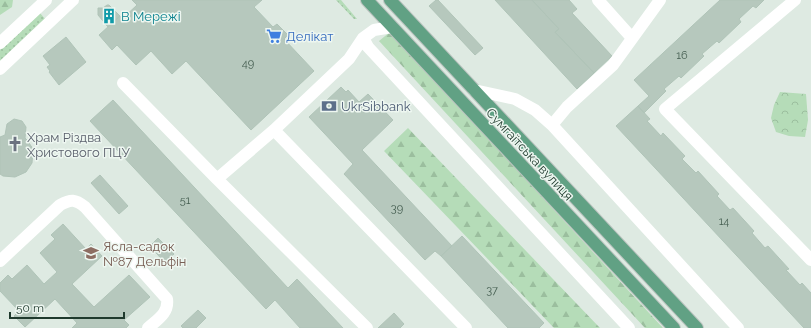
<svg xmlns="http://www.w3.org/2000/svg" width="811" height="328" font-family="Raleway,sans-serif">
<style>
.grass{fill:url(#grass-dots)}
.forest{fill:url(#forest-firs)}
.park{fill:url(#park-crowns)}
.building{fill:#b6c8bd;stroke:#b0c4b8}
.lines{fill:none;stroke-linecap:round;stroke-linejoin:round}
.major-casing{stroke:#bcc4c0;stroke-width:14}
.minor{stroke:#fff;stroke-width:12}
.major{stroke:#61a184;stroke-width:12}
.labels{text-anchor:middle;stroke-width:3;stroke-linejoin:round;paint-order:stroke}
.number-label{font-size:11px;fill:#455e51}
.culture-label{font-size:13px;fill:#0d838f;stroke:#eef7f1;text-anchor:start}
.shop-label{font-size:13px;fill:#366cbe;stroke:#eef7f1;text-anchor:start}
.service-label{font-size:13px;fill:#4e5e75;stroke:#eef7f1;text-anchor:start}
.worship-label{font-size:13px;fill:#5b616d;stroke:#eef7f1;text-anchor:start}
.street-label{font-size:13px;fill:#1f3a2d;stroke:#eef7f1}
.education-label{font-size:13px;fill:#785e54;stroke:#eef7f1;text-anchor:start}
</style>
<defs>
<pattern id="grass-dots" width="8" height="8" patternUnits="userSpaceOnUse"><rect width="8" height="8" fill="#b5dcb8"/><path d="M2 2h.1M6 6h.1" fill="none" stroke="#9bbe9e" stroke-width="1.8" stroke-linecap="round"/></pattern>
<pattern id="forest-firs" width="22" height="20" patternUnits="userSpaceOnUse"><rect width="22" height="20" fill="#b5dcb8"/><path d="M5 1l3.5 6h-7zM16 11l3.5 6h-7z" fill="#9bbe9e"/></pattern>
<pattern id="park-crowns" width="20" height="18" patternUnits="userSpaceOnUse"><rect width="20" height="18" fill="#b5dcb8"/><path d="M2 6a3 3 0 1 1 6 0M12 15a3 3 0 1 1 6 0" fill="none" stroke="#9bbe9e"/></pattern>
</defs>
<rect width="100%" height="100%" fill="#deeae2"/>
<path class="grass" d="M 336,0 L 341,0 L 357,19 L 354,19 Z
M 40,13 L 46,20 L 0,62 L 0,50 Z"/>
<path class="forest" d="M 0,0 L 13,0 L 12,7 L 0,15 Z
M 390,32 L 663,328 L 645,328 L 379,41 Z
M 408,128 L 600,328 L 554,328 L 384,151 Z"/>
<path class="park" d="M 780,92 L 806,94 L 808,120 L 805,137 L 789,136 L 776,132 L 771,118 L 774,105 Z"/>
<path class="building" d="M 132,0 L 262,0 L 254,7 L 273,27 L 277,24 L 288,35 L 284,39 L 314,71 L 251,130 L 186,61 L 172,74 L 151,51 L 136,65 L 117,45 L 112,50 L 99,35 L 120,16 L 122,19 L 137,5 Z
M 436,0 L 438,0 L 483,48 L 475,55 L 429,6 Z
M 495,0 L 532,0 L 559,29 L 555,32 L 594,73 L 577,89 Z
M 532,0 L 569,0 L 577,9 L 572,13 L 612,56 L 594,73 L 555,32 L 559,29 Z
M 720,0 L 764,0 L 756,8 L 753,6 L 739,19 L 741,22 L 719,43 L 717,41 L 702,54 L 704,56 L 681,78 L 679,76 L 664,89 L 666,91 L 644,113 L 638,106 L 649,96 L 634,80 Z
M 107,5 L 109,5 L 120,16 L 108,27 L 98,15 L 98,8 L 103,8 Z
M 66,37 L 86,62 L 59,85 L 49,72 L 50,71 L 47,67 L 50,65 L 43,56 Z
M 341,87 L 346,92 L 348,90 L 359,102 L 368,94 L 393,120 L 362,150 L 452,246 L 441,256 L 435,251 L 425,260 L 344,174 L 353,164 L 309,117 Z
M 113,100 L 288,288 L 297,279 L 343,328 L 300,328 L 275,300 L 266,309 L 90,121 Z
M 638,106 L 650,119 L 647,121 L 661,136 L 663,133 L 685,156 L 682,159 L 696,173 L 698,171 L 719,194 L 717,196 L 730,210 L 733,208 L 754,231 L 752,233 L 765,248 L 768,246 L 789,269 L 786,270 L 800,285 L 802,283 L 811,293 L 811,328 L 804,328 L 616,126 Z
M 14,119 L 22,121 L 26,127 L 25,138 L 27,140 L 33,149 L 32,163 L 26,172 L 15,177 L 3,176 L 0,174 L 0,137 L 5,135 L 7,124 Z
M 100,175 L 128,206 L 119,214 L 91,183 Z
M 63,224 L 86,249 L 91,244 L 102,256 L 72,284 L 94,307 L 129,275 L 150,297 L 124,320 L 129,325 L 126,328 L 72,328 L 77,323 L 55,299 L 25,327 L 14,316 L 19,311 L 0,291 L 0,283 L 8,275 L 12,279 L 27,265 L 44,284 L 57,272 L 40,253 L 55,239 L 51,235 Z
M 462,236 L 544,323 L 539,328 L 508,328 L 441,256 Z
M 158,238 L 174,254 L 165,263 L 150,246 Z
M 198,310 L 206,318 L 196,328 L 183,328 L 181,326 Z
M 394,313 L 404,324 L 400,328 L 378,328 Z"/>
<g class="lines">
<g class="major-casing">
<path id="major" d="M 367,0 L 674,328
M 390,0 L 697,328"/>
</g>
<path class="minor" d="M 598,0 L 632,38
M 795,0 L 665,109 L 811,260
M 363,38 L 368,47 L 629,328
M 0,43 L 46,0
M 0,69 L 73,0
M 123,83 L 217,179
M 474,90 L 515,99 L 535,110 L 552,125 L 738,328
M 552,125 L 567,107 L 613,65 L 660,0
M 274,130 L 466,328
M 0,261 L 60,205 C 71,199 75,199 85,207 L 167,299 C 169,313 158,319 148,328
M 367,328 L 217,179 L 274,130 L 349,59 L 363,38 L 374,30 L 392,27"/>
<use href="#major" class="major"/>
</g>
<defs>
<g id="building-bare" transform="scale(1.2)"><path d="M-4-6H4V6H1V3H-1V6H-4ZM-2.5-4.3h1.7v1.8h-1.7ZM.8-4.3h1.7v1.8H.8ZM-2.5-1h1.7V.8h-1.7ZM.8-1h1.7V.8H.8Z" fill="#0f9aa8" stroke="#eef7f1" stroke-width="2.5" paint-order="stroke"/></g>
<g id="supermarket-bare" transform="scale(1.2)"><path d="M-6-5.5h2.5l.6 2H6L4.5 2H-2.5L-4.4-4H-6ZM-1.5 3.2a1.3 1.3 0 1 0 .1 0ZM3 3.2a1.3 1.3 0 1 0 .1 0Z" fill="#3f7fe0" stroke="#eef7f1" stroke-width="2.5" paint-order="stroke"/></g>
<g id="bank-bare" transform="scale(1.2)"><path d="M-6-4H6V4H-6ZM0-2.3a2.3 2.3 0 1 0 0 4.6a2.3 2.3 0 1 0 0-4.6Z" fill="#5c6f8a" stroke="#eef7f1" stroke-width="2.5" paint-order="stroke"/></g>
<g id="church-bare" transform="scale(1.2)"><path d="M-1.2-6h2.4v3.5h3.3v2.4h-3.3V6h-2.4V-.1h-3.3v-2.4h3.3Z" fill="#6b7280" stroke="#eef7f1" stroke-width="2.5" paint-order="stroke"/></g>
<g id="school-bare" transform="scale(1.2)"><path d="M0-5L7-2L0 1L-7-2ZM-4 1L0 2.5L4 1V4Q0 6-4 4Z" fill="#8d6e63" stroke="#eef7f1" stroke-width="2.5" paint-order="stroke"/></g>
</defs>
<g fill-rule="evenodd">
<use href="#building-bare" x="109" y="16"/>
<use href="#supermarket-bare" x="274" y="36"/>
<use href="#bank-bare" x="329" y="106"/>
<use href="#church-bare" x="15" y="144"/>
<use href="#school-bare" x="91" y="253"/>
</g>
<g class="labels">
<g class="number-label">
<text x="682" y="59">16</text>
<text x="248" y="67">49</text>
<text x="185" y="204">51</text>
<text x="397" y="212">39</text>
<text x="724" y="225">14</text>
<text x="492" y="294">37</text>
</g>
<g class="culture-label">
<text x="121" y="21">В Мережі</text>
</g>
<g class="shop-label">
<text x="286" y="41">Делікат</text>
</g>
<g class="service-label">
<text x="341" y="111">UkrSibbank</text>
</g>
<g class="worship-label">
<text x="27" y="142">Храм Різдва<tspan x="27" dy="15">Христового ПЦУ</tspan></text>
</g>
<g class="street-label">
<text transform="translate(530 154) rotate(47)" y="5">Сумгаїтська вулиця</text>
</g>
<g class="education-label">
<text x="103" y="251">Ясла-садок<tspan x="103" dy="15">№87 Дельфін</tspan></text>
</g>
</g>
<path d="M10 312v6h114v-6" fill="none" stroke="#1f3a2d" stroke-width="2"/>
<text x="16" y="312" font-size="12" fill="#1f3a2d" stroke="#eef7f1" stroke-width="3" paint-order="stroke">50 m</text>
</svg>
